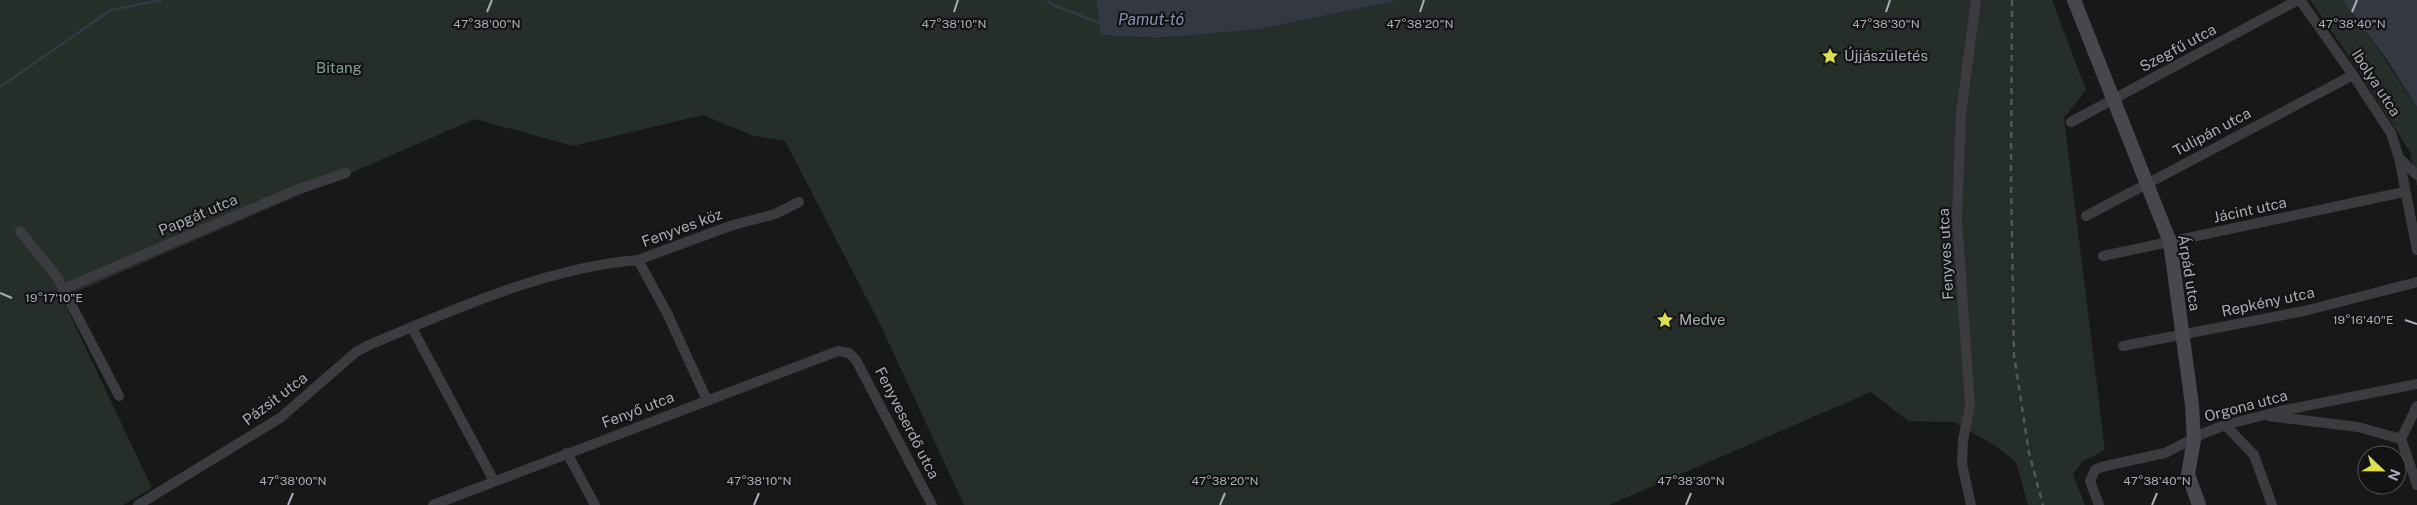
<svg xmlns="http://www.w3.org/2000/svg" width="2417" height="505" font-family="'Public Sans',sans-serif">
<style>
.green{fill:#262e2a}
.water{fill:#343843}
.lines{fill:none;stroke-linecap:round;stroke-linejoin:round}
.stream{stroke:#343843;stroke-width:2.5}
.street{stroke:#3c3b40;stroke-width:10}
.secondary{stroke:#48474e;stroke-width:14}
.rail{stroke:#56565d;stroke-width:2.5;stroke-dasharray:6 5;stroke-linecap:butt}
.ticks{fill:none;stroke:#acabb8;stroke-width:2}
.labels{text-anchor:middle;stroke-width:4.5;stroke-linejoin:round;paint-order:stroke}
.street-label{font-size:15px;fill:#acabb8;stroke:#131314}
.poi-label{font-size:15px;fill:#acabb8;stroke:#131314;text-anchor:start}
.park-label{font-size:15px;fill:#84a090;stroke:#131314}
.water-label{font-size:16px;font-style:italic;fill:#868eaf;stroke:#131314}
.ticks-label{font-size:12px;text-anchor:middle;fill:#acabb8;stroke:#131314;stroke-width:4.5;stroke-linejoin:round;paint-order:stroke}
</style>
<rect width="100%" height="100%" fill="#181819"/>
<path class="green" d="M 0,0 L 1096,0 L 1101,35 L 1156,38 L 1261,29 L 1399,0 L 2052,0 L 2086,90 L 2064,118 L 2105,450 L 2082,462 L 2073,474 L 2085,505 L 2028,505 L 2016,462 L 1994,445 L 1954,422 L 1908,421 L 1871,392 L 1609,505 L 964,505 L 880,324 L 785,141 L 754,136 L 703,115 L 573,146 L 475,119 L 62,298 L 152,488 L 123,505 L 0,505 Z
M 2310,0 L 2343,0 L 2349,6 L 2417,107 L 2417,187 L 2410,152 L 2361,74 Z"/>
<path class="water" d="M 1096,0 L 1399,0 L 1261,29 L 1156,38 L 1101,35 Z
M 2343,0 L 2417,0 L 2417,107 L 2387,60 Z"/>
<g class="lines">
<path class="stream" d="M 1047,0 L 1053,5 L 1102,24
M 0,87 L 111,10 L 162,0"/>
<path class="street" d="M 2300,0 L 2353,75 L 2391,133 L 2399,158 L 2417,250
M 2071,122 L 2298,0
M 2399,158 L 2417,175
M 2086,216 L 2353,75
M 20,231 L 57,277 L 119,396
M 2103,256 L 2404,192
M 63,289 L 296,190 L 346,173
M 412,328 L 494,481
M 2123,346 L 2304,311 L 2417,282
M 707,400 L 667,313 L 638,260 L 730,226 L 775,214 L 799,202
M 2417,406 L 2401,439 L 2417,485
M 2269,416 L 2358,427 L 2401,439
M 2225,425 L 2254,455 L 2272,505
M 567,453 L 595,505
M 138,505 L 280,418 L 356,352 L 369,345 C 452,310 548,267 638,260
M 433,505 L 838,351 L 849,353 L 856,360 L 932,505
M 1971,505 L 1962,464 L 1963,440 L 1970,406 L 1957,219 L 1961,113 L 1976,0
M 2099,505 L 2090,481 L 2095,470 L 2101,467 L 2165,453 L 2202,434 L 2225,425 L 2280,411 L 2417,384"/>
<path class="secondary" d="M 2074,0 L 2170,242 L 2192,405 L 2194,440 L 2188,474 L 2199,505"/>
<path class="rail" d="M 2012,0 L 2011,179 L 2014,355 L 2029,453 L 2043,505"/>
</g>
<path class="ticks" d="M 487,12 L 492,0M 954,12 L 958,0M 1420,12 L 1424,0M 1886,12 L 1890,0M 2352,12 L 2357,0M 0,293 L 12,298M 2405,320 L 2417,324M 288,505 L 293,493M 754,505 L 759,493M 1220,505 L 1225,493M 1686,505 L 1691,493M 2152,505 L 2157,493"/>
<defs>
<g id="sight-bare" transform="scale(1.35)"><path d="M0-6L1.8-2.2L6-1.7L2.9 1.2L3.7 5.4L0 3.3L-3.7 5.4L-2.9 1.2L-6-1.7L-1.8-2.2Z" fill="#ddde4b" stroke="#131314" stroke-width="2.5" paint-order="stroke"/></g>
</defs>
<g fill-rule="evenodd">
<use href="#sight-bare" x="1830" y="56"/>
<use href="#sight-bare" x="1665" y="320"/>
</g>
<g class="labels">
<g class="street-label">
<text transform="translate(2178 48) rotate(-28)" y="5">Szegfű utca</text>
<text transform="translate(2376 83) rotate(57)" y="5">Ibolya utca</text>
<text transform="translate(2212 132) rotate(-28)" y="5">Tulipán utca</text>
<text transform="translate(2250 210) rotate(-12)" y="5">Jácint utca</text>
<text transform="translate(198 215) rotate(-23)" y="5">Papgát utca</text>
<text transform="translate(682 228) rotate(-20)" y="5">Fenyves köz</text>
<text transform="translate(1946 254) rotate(-93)" y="5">Fenyves utca</text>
<text transform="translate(2189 273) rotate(81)" y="5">Árpád utca</text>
<text transform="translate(2268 302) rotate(-12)" y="5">Repkény utca</text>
<text transform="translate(275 399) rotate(-37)" y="5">Pázsit utca</text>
<text transform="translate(2246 406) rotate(-15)" y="5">Orgona utca</text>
<text transform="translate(638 410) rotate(-21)" y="5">Fenyő utca</text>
<text transform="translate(907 423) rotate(63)" y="5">Fenyveserdő utca</text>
</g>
<g class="poi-label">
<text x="1844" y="61">Újjászületés</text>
<text x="1679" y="325">Medve</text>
</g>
<g class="park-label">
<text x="339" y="73">Bitang</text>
</g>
<g class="water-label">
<text x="1151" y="25">Pamut-tó</text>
</g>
</g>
<g class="ticks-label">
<text x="487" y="28">47°38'00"N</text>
<text x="954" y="28">47°38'10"N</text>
<text x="1420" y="28">47°38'20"N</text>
<text x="1886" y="28">47°38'30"N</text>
<text x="2352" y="28">47°38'40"N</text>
<text x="54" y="302">19°17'10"E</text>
<text x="2363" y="324">19°16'40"E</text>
<text x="293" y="485">47°38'00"N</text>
<text x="759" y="485">47°38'10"N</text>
<text x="1225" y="485">47°38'20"N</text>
<text x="1691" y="485">47°38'30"N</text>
<text x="2157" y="485">47°38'40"N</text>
</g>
<g transform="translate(2382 470) rotate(112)"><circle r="24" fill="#131314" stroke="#505056"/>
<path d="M0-4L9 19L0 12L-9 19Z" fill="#ddde4b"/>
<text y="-8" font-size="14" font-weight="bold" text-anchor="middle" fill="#acabb8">N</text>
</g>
</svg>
